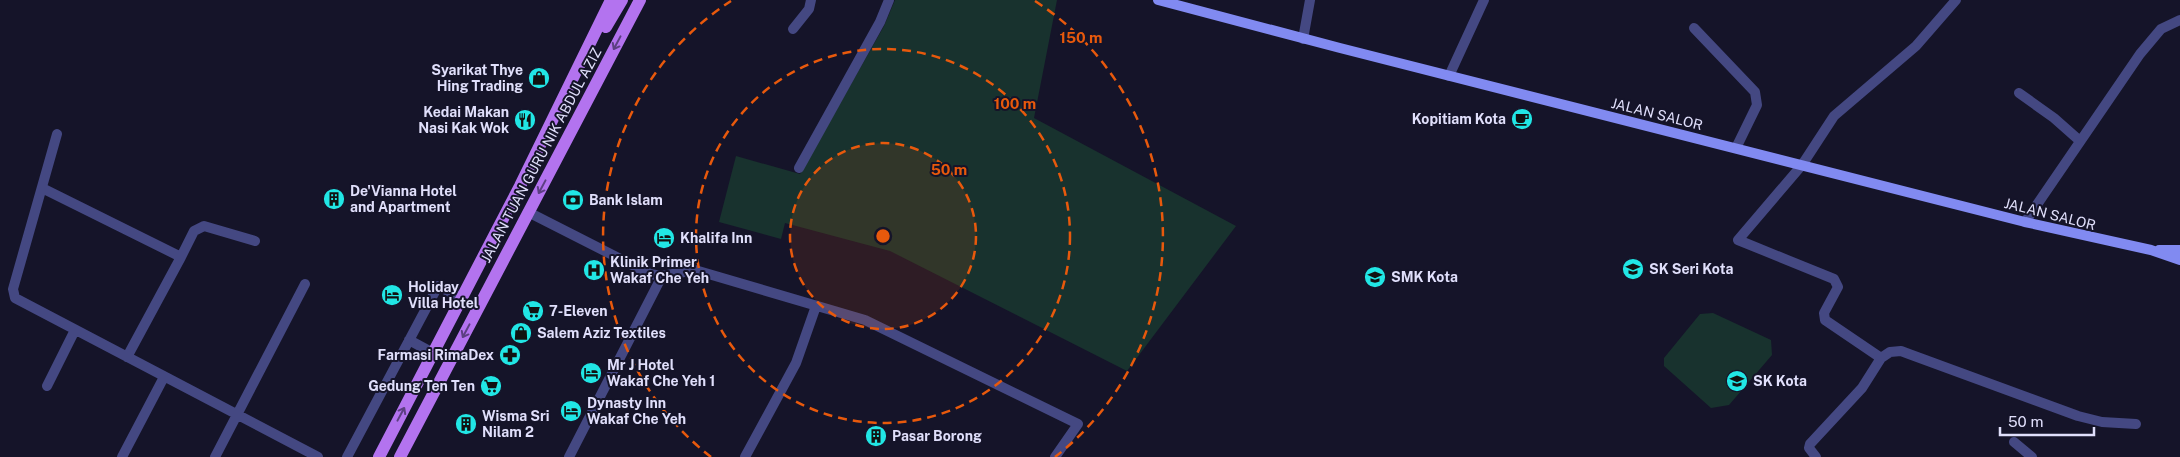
<svg xmlns="http://www.w3.org/2000/svg" width="2180" height="457" font-family="'Public Sans',sans-serif">
<style>
.green{fill:#18322e}
.lines{fill:none;stroke-linecap:round;stroke-linejoin:round}
.minor{stroke:#444882;stroke-width:10}
.secondary{stroke:#818af1;stroke-width:10}
.primary{stroke:#b373ef;stroke-width:12}
.oneway{stroke:#5c3f82}
.ring{fill:none;stroke:#e8590c;stroke-width:2.5;stroke-dasharray:9 6}
.labels{text-anchor:middle;stroke-width:4;stroke-linejoin:round;paint-order:stroke}
.poi-label{font-size:14px;font-weight:bold;fill:#e0dffb;stroke:#151429;text-anchor:start}
.street-label{font-size:14px;fill:#e0dffb;stroke:#151429}
.centre{fill:#e8590c;stroke:#151429;stroke-width:2.5}
.ring-label{font-size:15px;text-anchor:middle;font-weight:bold;fill:#e8590c;stroke:#151429;stroke-width:4;stroke-linejoin:round;paint-order:stroke}
</style>
<rect width="100%" height="100%" fill="#151429"/>
<path class="green" d="M 895,0 L 1057,0 L 1034,118 L 1236,226 L 1127,371 L 890,251 L 785,223 L 781,239 L 719,222 L 736,156 L 800,174 L 884,26 Z
M 1713,313 L 1771,340 L 1772,355 L 1729,405 L 1711,408 L 1664,366 L 1664,358 L 1700,314 Z"/>
<g class="lines">
<path class="minor" d="M 1694,28 L 1755,92 L 1757,105 L 1736,148
M 793,29 L 809,9 L 811,0
M 1303,39 L 1310,0
M 1449,76 L 1484,0
M 2019,93 L 2054,118 L 2080,141
M 57,134 L 13,289 L 15,298 L 318,457
M 799,168 L 880,22 L 889,0
M 42,188 L 181,257 L 194,231 L 204,226 L 255,241
M 528,212 L 650,274 L 662,276 L 695,270 L 865,320 L 1078,424 L 1055,457
M 2025,222 L 2140,54 L 2161,29 L 2180,20
M 409,340 L 433,353
M 127,357 L 181,257
M 1881,358 L 1825,320 L 1824,313 L 1838,287 L 1834,279 L 1738,240 L 1802,165 L 1834,116 L 1916,46 L 1956,0
M 47,386 L 75,330
M 2014,442 L 2032,457
M 122,457 L 164,377
M 215,457 L 305,284
M 347,457 L 438,286 L 462,298
M 569,457 L 662,276
M 745,457 L 796,363 L 816,306
M 1816,457 L 1809,448 L 1810,444 L 1862,388 L 1881,358 L 1890,352 L 1901,351 L 1909,354 L 2078,416 L 2102,422 L 2136,424"/>
<path class="secondary" d="M 1158,0 L 1340,48 L 2025,222 L 2151,250 L 2180,260
M 2159,250 L 2180,250"/>
<path class="primary" d="M 606,27 L 622,0
M 379,457 L 520,186 L 611,0
M 400,457 L 640,0"/>
</g>
<defs><path id="oneway-shaft" d="M-6 0H5M1.5-3L5.5 0L1.5 3" fill="none" stroke-width="1.6" stroke-linecap="round" stroke-linejoin="round" transform="scale(1.25)"/></defs>
<g class="oneway">
<use href="#oneway-shaft" transform="translate(617 43) rotate(118)"/>
<use href="#oneway-shaft" transform="translate(542 187) rotate(118)"/>
<use href="#oneway-shaft" transform="translate(466 331) rotate(118)"/>
<use href="#oneway-shaft" transform="translate(401 414) rotate(-62)"/>
</g>
<circle cx="883" cy="236" r="93" fill="#e8590c" fill-opacity=".12"/>
<g class="ring">
<circle cx="883" cy="236" r="93"/>
<circle cx="883" cy="236" r="187"/>
<path d="M711 457A280 280 0 0 1 731 1M1035 1A280 280 0 0 1 1055 457"/>
</g>
<defs>
<g id="shop-disc" transform="scale(1.125)"><circle r="9.5" fill="#21e6e5" stroke="#151429"/><path d="M-5-2.5h2.3a2.7 3.5 0 0 1 5.4 0H5L5.5 6h-11ZM-1.5-2.5h3a1.5 2.3 0 0 0-3 0Z" fill="#111"/></g>
<g id="cafe-disc" transform="scale(1.125)"><circle r="9.5" fill="#21e6e5" stroke="#151429"/><path d="M-5.5-4.5H6V0H3Q3 3.5 0 3.5H-2.5Q-5.5 3.5-5.5 0ZM3-3.2v2h1.7v-2ZM-6 4.5H4V6H-6Z" fill="#111"/></g>
<g id="restaurant-disc" transform="scale(1.125)"><circle r="9.5" fill="#21e6e5" stroke="#151429"/><path d="M-5-6h1v4h1v-4h1v4h1v-4h1v5L-1.5 .5V6h-2V.5L-5-1ZM5-6V6H3V1.5H1.5Q1.5-4 5-6Z" fill="#111"/></g>
<g id="building-disc" transform="scale(1.125)"><circle r="9.5" fill="#21e6e5" stroke="#151429"/><path d="M-4-6H4V6H1V3H-1V6H-4ZM-2.5-4.3h1.7v1.8h-1.7ZM.8-4.3h1.7v1.8H.8ZM-2.5-1h1.7V.8h-1.7ZM.8-1h1.7V.8H.8Z" fill="#111"/></g>
<g id="bank-disc" transform="scale(1.125)"><circle r="9.5" fill="#21e6e5" stroke="#151429"/><path d="M-6-4H6V4H-6ZM0-2.3a2.3 2.3 0 1 0 0 4.6a2.3 2.3 0 1 0 0-4.6Z" fill="#111"/></g>
<g id="hotel-disc" transform="scale(1.125)"><circle r="9.5" fill="#21e6e5" stroke="#151429"/><path d="M-6-4.5h1.5V1H6V5H4.5V3h-9V5H-6ZM-4 0a1.8 1.8 0 1 1 3.6 0ZM.5 0V-2.5h3Q6-2.5 6 0Z" fill="#111"/></g>
<g id="school-disc" transform="scale(1.125)"><circle r="9.5" fill="#21e6e5" stroke="#151429"/><path d="M0-5L7-2L0 1L-7-2ZM-4 1L0 2.5L4 1V4Q0 6-4 4Z" fill="#111"/></g>
<g id="hospital-disc" transform="scale(1.125)"><circle r="9.5" fill="#21e6e5" stroke="#151429"/><path d="M-5-5h3v3.5h4V-5h3V5h-3V1.5h-4V5h-3Z" fill="#111"/></g>
<g id="supermarket-disc" transform="scale(1.125)"><circle r="9.5" fill="#21e6e5" stroke="#151429"/><path d="M-6-5.5h2.5l.6 2H6L4.5 2H-2.5L-4.4-4H-6ZM-1.5 3.2a1.3 1.3 0 1 0 .1 0ZM3 3.2a1.3 1.3 0 1 0 .1 0Z" fill="#111"/></g>
<g id="pharmacy-disc" transform="scale(1.125)"><circle r="9.5" fill="#21e6e5" stroke="#151429"/><path d="M-2-6h4v4h4v4h-4v4h-4v-4h-4v-4h4Z" fill="#111"/></g>
</defs>
<g fill-rule="evenodd">
<use href="#shop-disc" x="539" y="78"/>
<use href="#cafe-disc" x="1522" y="119"/>
<use href="#restaurant-disc" x="525" y="120"/>
<use href="#building-disc" x="334" y="199"/>
<use href="#bank-disc" x="573" y="200"/>
<use href="#hotel-disc" x="664" y="238"/>
<use href="#school-disc" x="1633" y="269"/>
<use href="#hospital-disc" x="594" y="270"/>
<use href="#school-disc" x="1375" y="277"/>
<use href="#hotel-disc" x="392" y="295"/>
<use href="#supermarket-disc" x="533" y="311"/>
<use href="#shop-disc" x="521" y="333"/>
<use href="#pharmacy-disc" x="510" y="355"/>
<use href="#hotel-disc" x="591" y="373"/>
<use href="#school-disc" x="1737" y="381"/>
<use href="#supermarket-disc" x="491" y="386"/>
<use href="#hotel-disc" x="571" y="411"/>
<use href="#building-disc" x="466" y="424"/>
<use href="#building-disc" x="876" y="436"/>
</g>
<g class="labels">
<g class="poi-label">
<text x="523" y="75" text-anchor="end">Syarikat Thye<tspan x="523" dy="16">Hing Trading</tspan></text>
<text x="509" y="117" text-anchor="end">Kedai Makan<tspan x="509" dy="16">Nasi Kak Wok</tspan></text>
<text x="1506" y="124" text-anchor="end">Kopitiam Kota</text>
<text x="350" y="196">De'Vianna Hotel<tspan x="350" dy="16">and Apartment</tspan></text>
<text x="589" y="205">Bank Islam</text>
<text x="680" y="243">Khalifa Inn</text>
<text x="610" y="267">Klinik Primer<tspan x="610" dy="16">Wakaf Che Yeh</tspan></text>
<text x="1649" y="274">SK Seri Kota</text>
<text x="1391" y="282">SMK Kota</text>
<text x="408" y="292">Holiday<tspan x="408" dy="16">Villa Hotel</tspan></text>
<text x="549" y="316">7-Eleven</text>
<text x="537" y="338">Salem Aziz Textiles</text>
<text x="494" y="360" text-anchor="end">Farmasi RimaDex</text>
<text x="607" y="370">Mr J Hotel<tspan x="607" dy="16">Wakaf Che Yeh 1</tspan></text>
<text x="1753" y="386">SK Kota</text>
<text x="475" y="391" text-anchor="end">Gedung Ten Ten</text>
<text x="587" y="408">Dynasty Inn<tspan x="587" dy="16">Wakaf Che Yeh</tspan></text>
<text x="482" y="421">Wisma Sri<tspan x="482" dy="16">Nilam 2</tspan></text>
<text x="892" y="441">Pasar Borong</text>
</g>
<g class="street-label">
<text transform="translate(1657 114) rotate(14)" y="5">JALAN SALOR</text>
<text transform="translate(541 155) rotate(-62)" y="5">JALAN TUAN GURU NIK ABDUL AZIZ</text>
<text transform="translate(2050 214) rotate(14)" y="5">JALAN SALOR</text>
</g>
</g>
<circle cx="883" cy="236" r="8" class="centre"/>
<g class="ring-label">
<text x="1081" y="43">150 m</text>
<text x="1015" y="109">100 m</text>
<text x="949" y="175">50 m</text>
</g>
<path d="M2000 427v8h94v-8" fill="none" stroke="#e0dffb" stroke-width="2.5"/>
<text x="2008" y="427" font-size="15" fill="#e0dffb" stroke="#151429" stroke-width="4" paint-order="stroke">50 m</text>
</svg>
